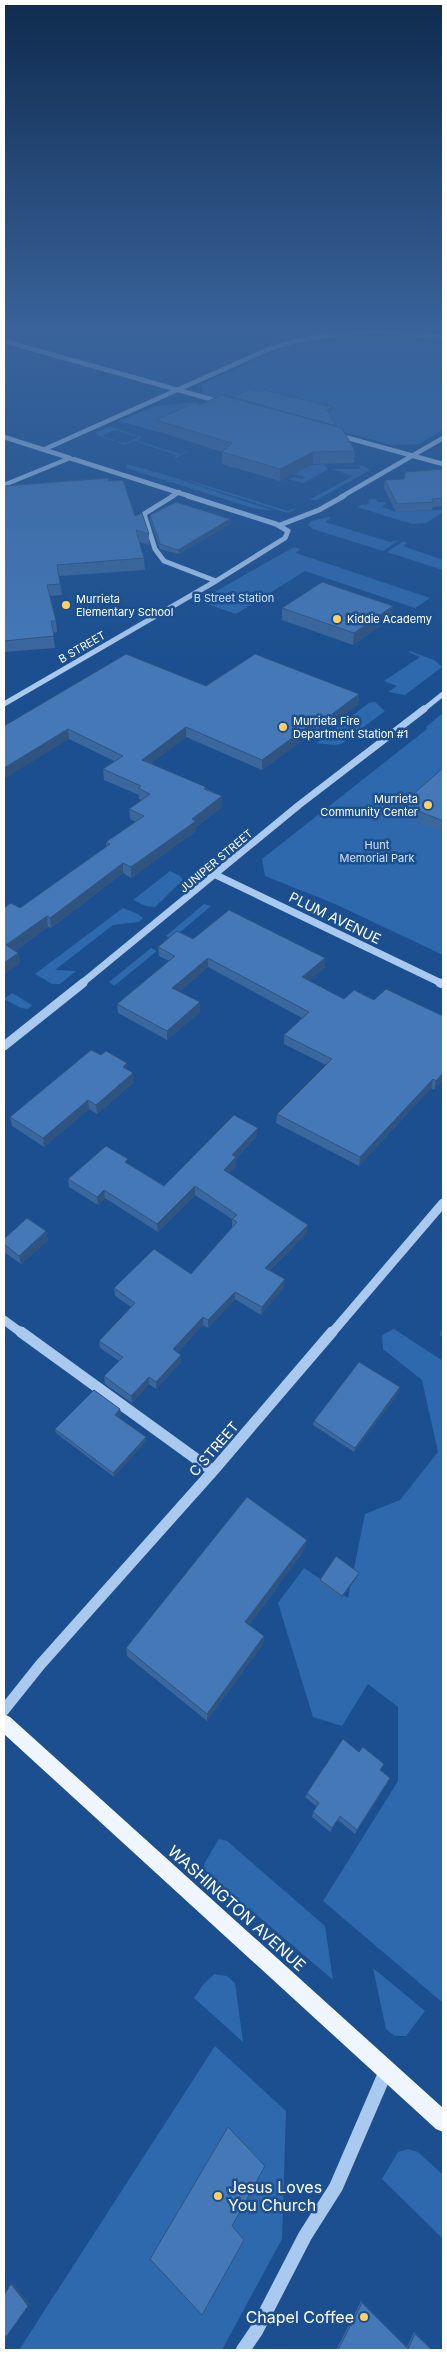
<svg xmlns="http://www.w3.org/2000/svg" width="447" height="2354" font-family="Inter,sans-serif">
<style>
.green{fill:#2e69ad}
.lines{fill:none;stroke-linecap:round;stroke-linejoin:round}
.minor-far5{stroke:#a9c9ee;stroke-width:4.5}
.minor-far4{stroke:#a9c9ee;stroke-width:5}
.minor-far3{stroke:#a9c9ee;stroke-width:7}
.minor-far2{stroke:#a9c9ee;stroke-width:9}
.minor-far1{stroke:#a9c9ee;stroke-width:11}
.minor{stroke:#a9c9ee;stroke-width:14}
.major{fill:#f0f6ff;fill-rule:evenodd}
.wall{fill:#3a679d}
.shaded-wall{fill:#305480}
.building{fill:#4478b7;stroke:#305480}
.poi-dot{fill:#ffd166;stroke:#1b4f8f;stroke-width:2}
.labels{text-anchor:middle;stroke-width:5;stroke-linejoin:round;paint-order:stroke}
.far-park-label{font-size:11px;fill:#cfe3fa;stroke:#1b4f8f}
.far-poi-label{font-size:11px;fill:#fff;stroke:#1b4f8f;text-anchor:start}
.far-street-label{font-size:11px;fill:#fff;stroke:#1b4f8f}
.street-label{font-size:14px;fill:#fff;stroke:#1b4f8f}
.near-street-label{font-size:16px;fill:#fff;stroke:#1b4f8f}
.near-poi-label{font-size:16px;fill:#fff;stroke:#1b4f8f;text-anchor:start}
</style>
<rect width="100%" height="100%" fill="#1b4f8f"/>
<path class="green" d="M 362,334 L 416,336 L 443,341 L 443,430 L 419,444 L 392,445 L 203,394 L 201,384 L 289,346 L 332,336 Z
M 196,402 L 272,424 L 165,429 L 158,432 L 119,421 L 156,406 Z
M 111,427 L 142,437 L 137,441 L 180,454 L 189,451 L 173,459 L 177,455 L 134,441 L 125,445 L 116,442 L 126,443 L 139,437 L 114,430 L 102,436 L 115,440 L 113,441 L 97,435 L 96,432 Z
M 127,464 L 169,476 L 274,511 L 253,508 L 126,468 Z
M 323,464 L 328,469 L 304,483 L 289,479 L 294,477 L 302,479 L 305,477 L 294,474 L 312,465 Z
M 362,465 L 370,470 L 317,500 L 309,500 L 353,476 L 332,469 L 360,469 L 359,466 Z
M 185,479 L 288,511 L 295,508 L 296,509 L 288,513 L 281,511 L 199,485 Z
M 370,499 L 376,499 L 378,502 L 387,502 L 382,507 L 396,512 L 442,510 L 443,512 L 426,523 L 412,524 L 357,507 L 362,504 L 366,505 L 370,502 L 367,501 Z
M 328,517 L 331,518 L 325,522 L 390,542 L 399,540 L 383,551 L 313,529 L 308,525 L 311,521 Z
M 404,541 L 407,543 L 403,546 L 443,560 L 443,570 L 387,552 Z
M 294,547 L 300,549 L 296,553 L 430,598 L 415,608 L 305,571 L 236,614 L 199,601 Z
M 410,651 L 434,660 L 442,667 L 405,695 L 388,692 L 397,686 L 384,681 L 420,657 L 408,652 Z
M 375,702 L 385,711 L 341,744 L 334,745 L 316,743 L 369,703 Z
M 443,713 L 443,955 L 335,904 L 265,876 L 262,859 L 427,729 L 426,727 Z
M 170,871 L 180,876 L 183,880 L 155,907 L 146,906 L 133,900 Z
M 204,904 L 211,906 L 172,939 L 166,936 Z
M 123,908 L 138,914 L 143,918 L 139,922 L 113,925 L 55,970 L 76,971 L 60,984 L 52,984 L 35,974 Z
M 151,948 L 157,951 L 114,986 L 109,982 Z
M 12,993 L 32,1005 L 28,1009 L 21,1008 L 4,999 Z
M 394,1329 L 443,1361 L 443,2003 L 323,1901 L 398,1781 L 398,1707 L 368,1684 L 342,1726 L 313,1717 L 278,1603 L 304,1568 L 348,1598 L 365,1514 L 400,1500 L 438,1452 L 422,1380 L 383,1349 L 382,1335 Z
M 219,1839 L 227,1841 L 325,1926 L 333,1980 L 251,1910 L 246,1911 C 229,1898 208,1885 204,1864 Z
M 373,1968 L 425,2011 L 406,2036 L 395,2036 L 386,2029 Z
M 214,1974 L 227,1976 L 235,1983 L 243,2042 L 194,1998 L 203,1985 Z
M 215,2046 L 286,2111 L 282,2239 L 222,2350 L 19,2350 Z
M 408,2149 L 418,2152 L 443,2175 L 443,2239 L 382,2179 L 398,2152 Z"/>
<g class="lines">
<path class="minor-far5" d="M 4,341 L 221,402
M 337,435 L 443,464
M 4,437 L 192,497
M 45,449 L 269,349 C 327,330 383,328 443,338
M 4,485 L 70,458
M 171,497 L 179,492
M 341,497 L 443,438"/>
<path class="minor-far4" d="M 173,496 L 144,514 L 155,549 L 164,561 L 216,581
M 280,525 L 319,510 L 344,496
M 4,704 L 216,581 L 285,538 L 288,531 L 276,524 L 188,496
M 423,710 L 443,694"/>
<path class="minor-far3" d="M 216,875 L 443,984
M 81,984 L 299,805 L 424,709"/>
<path class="minor-far2" d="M 440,983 L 443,984
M 4,1046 L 83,983
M 4,1320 L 23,1334
M 331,1334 L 443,1203"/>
<path class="minor-far1" d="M 21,1332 L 213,1471
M 4,1710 L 40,1665 L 213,1471 L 332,1332"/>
<path class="minor" d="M 243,2350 L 256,2331 L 305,2236 L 336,2187 L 386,2071"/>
<path class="major" d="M 4,330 L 9,330 L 4,332 Z
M 4,1714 L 10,1717 L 443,2108 L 443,2132 L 436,2129 L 4,1734 Z"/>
</g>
<path class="wall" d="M 261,392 L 333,407 L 332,411 L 329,413 L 336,427 L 355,451 L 354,463 L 313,464 L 280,481 L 222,464 L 222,452 L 157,431 L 156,420 L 200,405 L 232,398 L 232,397 Z
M 443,469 L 443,506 L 433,507 L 432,510 L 396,512 L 384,488 L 385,480 L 404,479 Z
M 109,481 L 149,534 L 149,545 L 139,542 L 144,558 L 145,570 L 59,576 L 62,595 L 50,596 L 56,621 L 57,632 L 53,633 L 55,648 L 4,652 L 5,663 L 4,662 L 4,486 Z
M 150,515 L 230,519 L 230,524 L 179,554 L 160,549 L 150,520 Z
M 282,608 L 392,618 L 353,645 L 282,620 Z
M 206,686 L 359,694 L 358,704 L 318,734 L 314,732 L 262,770 L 186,737 L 151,763 L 222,796 L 222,807 L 196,827 L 196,831 L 131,878 L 123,873 L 51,928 L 48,927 L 15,951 L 18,953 L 20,963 L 4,974 L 4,908 L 20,908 L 106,847 L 106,842 L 136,822 L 130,819 L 129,809 L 142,800 L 139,799 L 139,795 L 104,780 L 103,769 L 114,761 L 69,739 L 4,726 Z
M 443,768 L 443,833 L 401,815 L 402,804 Z
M 193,939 L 325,958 L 325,967 L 308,981 L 443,1080 L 434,1090 L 431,1088 L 359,1166 L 276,1123 L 277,1114 L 326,1065 L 284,1044 L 284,1035 L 302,1018 L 208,967 L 179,992 L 200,1012 L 167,1040 L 118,1013 L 117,1004 L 169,961 L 159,956 L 158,947 Z
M 128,1069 L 134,1082 L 97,1114 L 89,1109 L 44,1147 L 12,1126 L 10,1117 Z
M 257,1136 L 236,1159 L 236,1166 L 229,1173 L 307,1233 L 270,1270 L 284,1287 L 261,1315 L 235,1299 L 208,1328 L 203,1325 L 177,1353 L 181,1355 L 181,1362 L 156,1389 L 149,1384 L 132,1403 L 105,1384 L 104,1376 L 119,1361 L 100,1348 L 99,1341 L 131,1307 L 115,1296 L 114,1288 L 191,1274 L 232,1227 L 232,1219 L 195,1195 L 158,1232 L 105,1198 L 98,1205 L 69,1187 L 68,1179 L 129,1164 L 164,1186 Z
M 46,1231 L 48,1240 L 21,1264 L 4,1252 L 4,1239 Z
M 443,1326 L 443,1337 L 440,1335 Z
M 400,1387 L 399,1392 L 354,1452 L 313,1425 L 314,1421 Z
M 120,1409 L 121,1414 L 118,1417 L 146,1437 L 146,1441 L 114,1477 L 56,1433 L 55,1429 Z
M 305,1549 L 249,1625 L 264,1636 L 263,1644 L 207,1721 L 127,1656 L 126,1648 Z
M 358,1576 L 341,1599 L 320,1583 L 320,1580 Z
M 381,1770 L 390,1778 L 355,1834 L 338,1820 L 330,1832 L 312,1817 L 313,1812 L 317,1807 L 305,1797 L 307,1793 Z
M 361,2301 L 407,2347 L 414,2332 L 432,2350 L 336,2350 Z"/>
<path class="shaded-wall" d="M 333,407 L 332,411 L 327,414 L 327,410 Z
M 313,452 L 313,464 L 280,481 L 280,469 Z
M 230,519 L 230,524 L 179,554 L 178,550 Z
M 393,606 L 392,618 L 353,645 L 354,633 Z
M 359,694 L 358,704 L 318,734 L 319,724 Z
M 314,722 L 314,732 L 262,770 L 262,760 Z
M 186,727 L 186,737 L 142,770 L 142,760 Z
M 68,729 L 69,739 L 4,779 L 4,768 Z
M 222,796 L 222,807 L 196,827 L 196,831 L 131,878 L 131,867 Z
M 123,863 L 123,873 L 51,928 L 50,918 Z
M 47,916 L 48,927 L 7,956 L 6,945 Z
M 18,953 L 20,963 L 4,974 L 4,963 Z
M 208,958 L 208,967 L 173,997 L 172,988 Z
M 325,958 L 325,967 L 301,987 L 302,977 Z
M 200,1002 L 200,1012 L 167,1040 L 167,1031 Z
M 127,1063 L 128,1073 L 123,1067 Z
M 133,1073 L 134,1082 L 97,1114 L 96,1105 Z
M 443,1073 L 443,1080 L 434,1090 L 436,1081 Z
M 433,1079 L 431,1088 L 359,1166 L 360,1157 Z
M 88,1100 L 89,1109 L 44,1147 L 43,1138 Z
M 258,1128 L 257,1136 L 236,1159 L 236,1166 L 224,1178 L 224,1170 L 232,1155 Z
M 195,1186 L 195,1195 L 158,1232 L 157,1224 Z
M 104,1190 L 105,1198 L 98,1205 L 97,1197 Z
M 308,1225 L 307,1233 L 264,1275 L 265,1268 Z
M 46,1231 L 48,1240 L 21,1264 L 19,1256 Z
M 285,1279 L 284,1287 L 261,1315 L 262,1307 Z
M 235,1292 L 235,1299 L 208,1328 L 208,1320 Z
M 203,1317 L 203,1325 L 173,1357 L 173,1349 Z
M 181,1355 L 181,1362 L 156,1389 L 156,1382 Z
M 149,1377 L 149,1384 L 132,1403 L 131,1396 Z
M 400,1387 L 399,1392 L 354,1452 L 355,1448 Z
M 120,1409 L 121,1414 L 116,1419 L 115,1415 Z
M 146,1437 L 146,1441 L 114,1477 L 113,1473 Z
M 307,1540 L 305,1549 L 245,1630 L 245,1622 Z
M 359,1573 L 358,1576 L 341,1599 L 342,1596 Z
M 264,1636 L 263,1644 L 207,1721 L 207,1714 Z
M 390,1778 L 388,1783 L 355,1834 L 357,1830 Z
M 340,1816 L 338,1820 L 330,1832 L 332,1828 Z
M 13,2283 L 30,2304 L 6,2337 L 11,2284 Z"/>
<path class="building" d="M 249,389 L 261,392 L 264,390 L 333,407 L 327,410 L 336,426 L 232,397 Z
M 221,395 L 342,428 L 355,451 L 313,452 L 280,469 L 222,452 L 232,443 L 156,420 L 194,403 L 200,405 Z
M 443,469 L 443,498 L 432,499 L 433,502 L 397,504 L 385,480 L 404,479 L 405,472 Z
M 108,478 L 109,481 L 123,480 L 135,516 L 142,513 L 149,534 L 136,530 L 144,558 L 57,565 L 60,584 L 47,585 L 56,621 L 51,621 L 54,636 L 4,641 L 4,486 Z
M 176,502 L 230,519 L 178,550 L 160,544 L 150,515 Z
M 322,582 L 393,606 L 354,633 L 282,608 Z
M 126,654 L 206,686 L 255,654 L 359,694 L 319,724 L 314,722 L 262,760 L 186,727 L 142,760 L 206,787 L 204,789 L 222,796 L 192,819 L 196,821 L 131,867 L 123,863 L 50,918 L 47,916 L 6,945 L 18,953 L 4,963 L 4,908 L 11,903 L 20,908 L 110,844 L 106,842 L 144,816 L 129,809 L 150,794 L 138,788 L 141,786 L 103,769 L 123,756 L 68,729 L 4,768 L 4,726 Z
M 443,768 L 443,821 L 402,804 Z
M 229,910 L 325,958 L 302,977 L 344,999 L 354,990 L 374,1000 L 386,989 L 443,1016 L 443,1073 L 436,1081 L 433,1079 L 360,1157 L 277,1114 L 332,1059 L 284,1035 L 309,1012 L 208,958 L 172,988 L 200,1002 L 167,1031 L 117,1004 L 175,956 L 158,947 L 177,931 L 193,939 Z
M 91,1050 L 101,1055 L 106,1051 L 127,1063 L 123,1067 L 133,1073 L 96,1105 L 88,1100 L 43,1138 L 10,1117 Z
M 234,1115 L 258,1128 L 232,1155 L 236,1157 L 224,1170 L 308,1225 L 265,1268 L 285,1279 L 262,1307 L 235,1292 L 208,1320 L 203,1317 L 173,1349 L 181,1355 L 156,1382 L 149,1377 L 131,1396 L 104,1376 L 123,1357 L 99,1341 L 135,1303 L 114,1288 L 154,1249 L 191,1274 L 237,1222 L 232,1219 L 237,1215 L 195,1186 L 157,1224 L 104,1190 L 97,1197 L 68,1179 L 106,1146 L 128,1159 L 125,1162 L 164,1186 Z
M 27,1218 L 46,1231 L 19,1256 L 4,1244 L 4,1239 Z
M 359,1362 L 400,1387 L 355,1448 L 314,1421 Z
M 94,1390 L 120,1409 L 115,1415 L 146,1437 L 113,1473 L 55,1429 Z
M 247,1497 L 307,1540 L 245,1622 L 264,1636 L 207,1714 L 126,1648 Z
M 336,1556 L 359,1573 L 342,1596 L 320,1580 Z
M 343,1739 L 359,1752 L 363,1747 L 384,1764 L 380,1770 L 390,1778 L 357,1830 L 340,1816 L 332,1828 L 313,1812 L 319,1803 L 307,1793 Z
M 228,2127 L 265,2166 L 232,2226 L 244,2240 L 202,2315 L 150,2259 Z
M 11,2284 L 28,2306 L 6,2337 L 4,2334 L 4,2295 Z
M 362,2303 L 408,2349 L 415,2334 L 432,2350 L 338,2350 Z"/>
<linearGradient id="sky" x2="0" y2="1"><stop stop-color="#0f2b4f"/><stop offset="0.5" stop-color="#39639b"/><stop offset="1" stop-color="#39639b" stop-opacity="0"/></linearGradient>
<rect width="447" height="659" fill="url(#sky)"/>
<g class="poi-dot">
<circle cx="66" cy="605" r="5"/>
<circle cx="337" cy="619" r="5"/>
<circle cx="283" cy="727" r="5"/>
<circle cx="428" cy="805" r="5"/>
<circle cx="218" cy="2196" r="5"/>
<circle cx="364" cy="2317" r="5"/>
</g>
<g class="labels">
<g class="far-park-label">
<text x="234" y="602">B Street Station</text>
<text x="377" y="849">Hunt<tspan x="377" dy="13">Memorial Park</tspan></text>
</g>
<g class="far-poi-label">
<text x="76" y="603">Murrieta<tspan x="76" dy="13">Elementary School</tspan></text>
<text x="347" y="623">Kiddie Academy</text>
<text x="293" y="725">Murrieta Fire<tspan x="293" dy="13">Department Station #1</tspan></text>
<text x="418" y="803" text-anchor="end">Murrieta<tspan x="418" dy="13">Community Center</tspan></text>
</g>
<g class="far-street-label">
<text transform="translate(82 647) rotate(-30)" y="4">B STREET</text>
<text transform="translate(216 861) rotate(-40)" y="4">JUNIPER STREET</text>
</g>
<g class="street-label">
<text transform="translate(335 918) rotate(26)" y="5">PLUM AVENUE</text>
<text transform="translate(214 1449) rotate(-49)" y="5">C STREET</text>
</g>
<g class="near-street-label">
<text transform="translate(237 1908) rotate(42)" y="6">WASHINGTON AVENUE</text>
</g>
<g class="near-poi-label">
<text x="228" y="2193">Jesus Loves<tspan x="228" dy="18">You Church</tspan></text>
<text x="354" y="2323" text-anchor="end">Chapel Coffee</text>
</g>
</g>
<rect width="447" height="2354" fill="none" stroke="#ffffff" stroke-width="10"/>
</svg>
